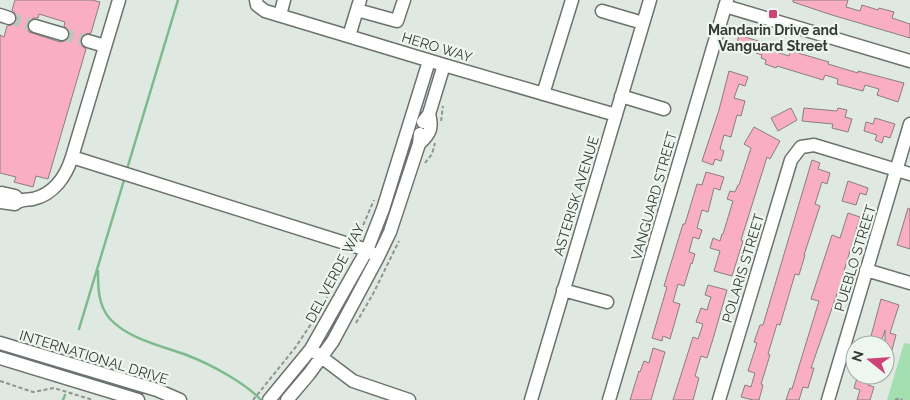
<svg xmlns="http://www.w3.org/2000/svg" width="910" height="400" font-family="Raleway,sans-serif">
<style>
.green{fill:#a4dfb1}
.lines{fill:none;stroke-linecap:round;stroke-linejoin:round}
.stream{stroke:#7dba8c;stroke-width:2.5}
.building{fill:#faaec3;stroke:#887e81;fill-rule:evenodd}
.minor-tunnel{stroke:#bec5c0;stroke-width:12;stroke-dasharray:12 6;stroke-linecap:butt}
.minor-casing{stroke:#6b736d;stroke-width:15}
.path{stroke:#8f9490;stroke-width:2;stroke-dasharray:4 2.5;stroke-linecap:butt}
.minor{stroke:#fff;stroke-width:12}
.poi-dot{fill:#ce4377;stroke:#edf6ef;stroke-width:2}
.labels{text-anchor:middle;stroke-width:4.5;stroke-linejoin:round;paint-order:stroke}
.poi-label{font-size:14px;font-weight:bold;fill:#363936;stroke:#edf6ef}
.street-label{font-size:14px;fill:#363936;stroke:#edf6ef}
</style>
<rect width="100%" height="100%" fill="#e0e8e2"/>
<path class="green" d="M 904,343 L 910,344 L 910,400 L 887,400 Z"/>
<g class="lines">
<path class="stream" d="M 127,169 L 178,0
M 98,271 C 98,288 98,305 110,319 C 130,340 163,346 189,356 C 212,365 245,383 261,400
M 79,329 L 125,177
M 63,400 L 65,395"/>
</g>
<path class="building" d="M 15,0 L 92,0 L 100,2 L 91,33 L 83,35 L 80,39 L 82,46 L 86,49 L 48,179 L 36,176 L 33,187 L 14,182 L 16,177 L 0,173 L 0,35 L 4,37 L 7,26 L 14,24 L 16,21 L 17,16 L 12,10 ZM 39,14 L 65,22 L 64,26 L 70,33 L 68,40 L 60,42 L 29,32 L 27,27 L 27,23 L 33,18 L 38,18 Z
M 793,0 L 848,0 L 846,7 L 860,11 L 862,5 L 878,10 L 879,8 L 894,12 L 892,18 L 910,24 L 910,38 L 832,15 L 793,2 Z
M 739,35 L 771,45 L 770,50 L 789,56 L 791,51 L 829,62 L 828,64 L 858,73 L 858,71 L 904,83 L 898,102 L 877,95 L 879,89 L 865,85 L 863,91 L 837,84 L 838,79 L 825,75 L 823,80 L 777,66 L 776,68 L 765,64 L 766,60 L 761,58 L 762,55 L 736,46 Z
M 729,71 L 748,77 L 745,86 L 739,84 L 734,98 L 745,101 L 741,116 L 737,115 L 731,137 L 724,135 L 720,149 L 724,151 L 721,161 L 715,159 L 713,165 L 702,161 L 719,110 Z
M 791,108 L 797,120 L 778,131 L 771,118 Z
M 804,108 L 837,111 L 838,108 L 847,110 L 845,117 L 852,119 L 848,132 L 832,128 L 833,124 L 802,121 Z
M 875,118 L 895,124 L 890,138 L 884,136 L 882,143 L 875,140 L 877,135 L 864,131 L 866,122 L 873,124 Z
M 754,127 L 780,141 L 770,159 L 767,157 L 741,240 L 743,241 L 732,276 L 714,271 L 720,251 L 710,248 L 713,238 L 720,241 L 722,234 L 723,234 L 733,201 L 727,199 L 730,191 L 735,192 L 738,185 L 739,185 L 751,148 L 744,144 Z
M 812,160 L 820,163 L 818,169 L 830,173 L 827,184 L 822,182 L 815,204 L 820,206 L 804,255 L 805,255 L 799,275 L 795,274 L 780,325 L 777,324 L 768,354 L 770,355 L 761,384 L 763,385 L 759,400 L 753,400 L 741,397 L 745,385 L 751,387 L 755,373 L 748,371 L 757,343 L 754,342 L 760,325 L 763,325 Z
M 706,172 L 724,177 L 720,190 L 714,188 L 708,212 L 702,210 L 697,228 L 702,230 L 699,239 L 693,237 L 689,252 L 695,254 L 692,264 L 691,263 L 684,286 L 678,284 L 673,302 L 680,304 L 670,339 L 663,336 L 662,341 L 652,338 L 667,287 L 664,286 L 683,224 L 685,224 L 697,184 L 702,185 Z
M 848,181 L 868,188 L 866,195 L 860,193 L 856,205 L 842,201 Z
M 908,208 L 910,209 L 910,249 L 897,245 Z
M 848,213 L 860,217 L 839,288 L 811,368 L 814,368 L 808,388 L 803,387 L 799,400 L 786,400 L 790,388 L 792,389 L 819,301 L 811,299 L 832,235 L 840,238 Z
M 708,285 L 727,290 L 713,339 L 707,358 L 701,356 L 695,376 L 699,378 L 693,400 L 673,400 L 693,337 L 698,339 L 703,324 L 696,322 L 701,308 L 707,310 L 711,297 L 705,295 Z
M 881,299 L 899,305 L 890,333 L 896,335 L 892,350 L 885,347 L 885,330 L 882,339 L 871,336 Z
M 653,348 L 665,352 L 651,400 L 630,400 L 639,371 L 640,372 L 644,361 L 649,363 Z
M 858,375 L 871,375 L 868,385 L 874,387 L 870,400 L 857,400 L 860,390 L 854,388 Z"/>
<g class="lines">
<path class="minor-tunnel" d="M 9,18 L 35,26
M 62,34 L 88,41"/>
<g class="minor-casing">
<path id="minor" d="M 256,0 L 257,5 L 265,11 L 444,65 L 616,115
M 725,6 L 910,61
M 357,10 L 397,21 L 404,0
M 602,11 L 643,23
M 0,15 L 9,18
M 280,15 L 284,0
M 35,26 L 62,34
M 349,36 L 360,0
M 88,41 L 105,46
M 543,94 L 572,0
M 621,96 L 664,109
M 423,122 L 429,114 L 444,65
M 419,144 C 430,134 433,128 429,114
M 72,157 L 367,250 L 378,257
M 0,194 L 2,193 L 15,196 L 19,200
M 0,202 L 15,204 C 20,199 26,200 33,199 C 54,194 66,176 72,157 L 119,0
M 866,270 L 910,283
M 563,290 L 607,302
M 0,343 L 157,390 L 180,400
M 316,353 L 353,381 L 409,400
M 0,358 L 138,400
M 269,400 L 311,349 L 367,250 L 383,209 L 429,61
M 287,400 L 309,374 L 333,341 L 378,257 L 390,232 L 419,144 L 420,134
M 531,400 L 650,0
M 609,400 L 727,0
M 719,400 L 791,160 L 801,147 L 814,145 L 910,174
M 828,400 L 910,124"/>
</g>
<path class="path" d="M 441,121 L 443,106
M 425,163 L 432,154 L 435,143
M 358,237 L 374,200
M 319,312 L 350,255
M 356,323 L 373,294 L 399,241
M 0,381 L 33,392 L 54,388 L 93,400
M 253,400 L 295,348 L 315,318
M 895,400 L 900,398 L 902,400"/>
<use href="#minor" class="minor"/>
</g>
<rect class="poi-dot" x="768" y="9" width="10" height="10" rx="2.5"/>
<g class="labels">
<g class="poi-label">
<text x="773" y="35">Mandarin Drive and<tspan x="773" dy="16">Vanguard Street</tspan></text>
</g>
<g class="street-label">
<text transform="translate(437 47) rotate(17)" y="5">HERO WAY</text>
<text transform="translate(576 196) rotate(-73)" y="5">ASTERISK AVENUE</text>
<text transform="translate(654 196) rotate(-74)" y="5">VANGUARD STREET</text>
<text transform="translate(855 258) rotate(-73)" y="5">PUEBLO STREET</text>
<text transform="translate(743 268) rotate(-73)" y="5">POLARIS STREET</text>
<text transform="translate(335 273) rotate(-62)" y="5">DEL VERDE WAY</text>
<text transform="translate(94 357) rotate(17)" y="5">INTERNATIONAL DRIVE</text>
</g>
</g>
<g transform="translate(870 360) rotate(287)"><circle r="24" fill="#edf6ef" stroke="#a4aaa5"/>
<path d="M0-4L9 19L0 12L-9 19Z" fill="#ce4377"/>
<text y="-8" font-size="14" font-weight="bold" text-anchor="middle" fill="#363936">N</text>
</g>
</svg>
